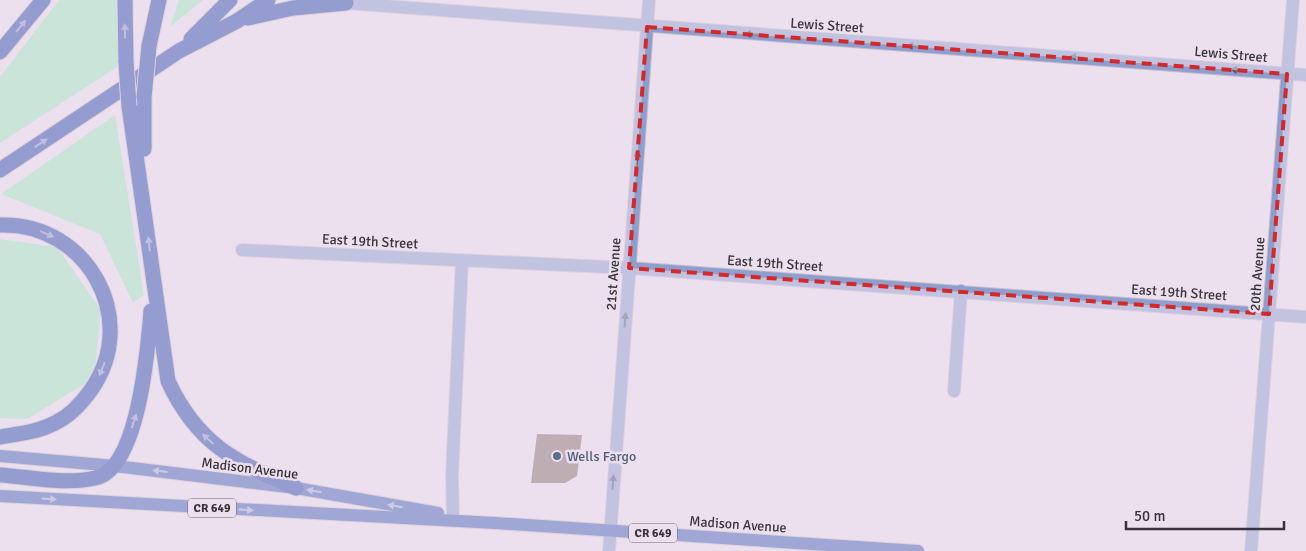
<svg xmlns="http://www.w3.org/2000/svg" width="1306" height="551" font-family="Signika,sans-serif">
<style>
.green{fill:#a1e8bf}
.building{fill:#85726e}
.lines{fill:none;stroke-linecap:round;stroke-linejoin:round}
.minor-casing{stroke:#c8becb;stroke-width:14}
.major-casing{stroke:#c8becb;stroke-width:14}
.highway-casing{stroke:#c8becb;stroke-width:17}
.minor{stroke:#8c9fce;stroke-width:12}
.major{stroke:#4462b5;stroke-width:12}
.highway{stroke:#2b49ab;stroke-width:15}
.highway-bridge-casing{stroke:#c8becb;stroke-width:17;stroke-linecap:butt}
.highway-bridge{stroke:#2b49ab;stroke-width:15}
.oneway{fill:#8c94cd}
.oneway2{fill:#55596d}
.oneway3{fill:#a9aed8}
.marked{fill:none;stroke:#d62828;stroke-width:4;stroke-dasharray:10 6;stroke-linejoin:round}
.service-dot{fill:#5c6f8a;stroke:#ece0ef;stroke-width:2}
.labels{text-anchor:middle;stroke-width:5;stroke-linejoin:round;paint-order:stroke}
.shield{fill:#ece0ef;stroke:#6e6870;stroke-width:1}
.shield-label{font-size:12px;font-weight:bold;fill:#383439}
.street-label{font-size:14px;fill:#383439;stroke:#ece0ef}
.service-label{font-size:14px;fill:#4e5e75;stroke:#ece0ef;text-anchor:start}
</style>
<rect width="100%" height="100%" fill="#ece0ef"/>
<path class="green" d="M 59,0 L 121,0 L 117,67 L 0,143 L 0,77 Z
M 179,0 L 203,0 L 170,27 Z
M 115,115 L 144,295 L 133,303 L 100,234 L 1,194 Z
M 0,239 L 57,247 L 101,310 L 94,378 L 27,419 L 0,418 Z"/>
<path class="building" d="M 537,434 L 582,435 L 577,476 L 565,483 L 531,483 Z"/>
<g class="lines">
<g class="minor-casing">
<path id="minor" d="M 342,0 L 346,3 L 1306,75
M 242,250 L 629,268 L 1306,317
M 954,391 L 961,291
M 453,516 L 452,476 L 462,260
M 609,551 L 649,0
M 1251,551 L 1293,0"/>
</g>
<g class="major-casing">
<path id="major" d="M 0,456 L 115,466 L 296,488 L 438,513
M 0,496 L 495,523 L 918,551"/>
</g>
<g class="highway-casing">
<path id="highway" d="M 125,0 L 126,62
M 248,18 L 293,8 L 346,3
M 191,39 L 230,0
M 149,46 L 159,0
M 0,52 L 43,0
M 144,97 L 144,149
M 129,106 L 168,381 C 197,444 235,462 296,488
M 0,170 L 179,51 L 237,21 L 268,0
M 0,225 C 87,222 141,319 91,390 C 81,404 70,416 55,423 C 38,432 18,434 0,437
M 0,475 C 30,477 66,485 95,478 C 139,469 148,347 151,311"/>
</g>
<use href="#minor" class="minor"/>
<use href="#major" class="major"/>
<use href="#highway" class="highway"/>
<g class="highway-bridge-casing">
<path id="highway-bridge" d="M 126,62 L 129,106
M 144,97 L 149,46"/>
</g>
<use href="#highway-bridge" class="highway-bridge"/>
</g>
<defs><path id="oneway-solid" d="M-6-.8H1V-3.2L6.5 0L1 3.2V.8H-6Z" transform="scale(1.25)"/></defs>
<g class="oneway">
<use href="#oneway-solid" transform="translate(21 26) rotate(-50)"/>
<use href="#oneway-solid" transform="translate(125 31) rotate(-91)"/>
<use href="#oneway-solid" transform="translate(41 143) rotate(-34)"/>
<use href="#oneway-solid" transform="translate(47 234) rotate(23)"/>
<use href="#oneway-solid" transform="translate(149 244) rotate(-96)"/>
<use href="#oneway-solid" transform="translate(102 369) rotate(112)"/>
<use href="#oneway-solid" transform="translate(134 421) rotate(-72)"/>
<use href="#oneway-solid" transform="translate(208 439) rotate(-138)"/>
</g>
<g class="oneway2">
<use href="#oneway-solid" transform="translate(752 34) rotate(-176)"/>
<use href="#oneway-solid" transform="translate(914 46) rotate(-176)"/>
<use href="#oneway-solid" transform="translate(1077 57) rotate(-175)"/>
<use href="#oneway-solid" transform="translate(1238 70) rotate(-175)"/>
<use href="#oneway-solid" transform="translate(637 158) rotate(-86)"/>
<use href="#oneway-solid" transform="translate(625 320) rotate(-86)"/>
<use href="#oneway-solid" transform="translate(613 482) rotate(-86)"/>
</g>
<g class="oneway3">
<use href="#oneway-solid" transform="translate(160 471) rotate(-173)"/>
<use href="#oneway-solid" transform="translate(314 491) rotate(-170)"/>
<use href="#oneway-solid" transform="translate(49 499) rotate(3)"/>
<use href="#oneway-solid" transform="translate(395 506) rotate(-170)"/>
<use href="#oneway-solid" transform="translate(246 510) rotate(3)"/>
</g>
<path d="M0 0H1306V551H0ZM 647,27 L 1287,74 L 1269,314 L 629,268 Z" fill="#ece0ef" fill-opacity=".55" fill-rule="evenodd"/>
<path class="marked" d="M 647,27 L 1287,74 L 1269,314 L 629,268 Z"/>
<circle class="service-dot" cx="557" cy="456" r="5"/>
<g class="labels">
<g class="shield">
<rect x="188" y="498.5" width="48" height="19" rx="4"/>
<rect x="629" y="523.5" width="48" height="19" rx="4"/>
</g>
<g class="shield-label">
<text x="212" y="512">CR 649</text>
<text x="653" y="537">CR 649</text>
</g>
<g class="street-label">
<text transform="translate(827 25) rotate(4)" y="5">Lewis Street</text>
<text transform="translate(1231 54) rotate(5)" y="5">Lewis Street</text>
<text transform="translate(370 241) rotate(3)" y="5">East 19th Street</text>
<text transform="translate(775 263) rotate(4)" y="5">East 19th Street</text>
<text transform="translate(613 274) rotate(-86)" y="5">21st Avenue</text>
<text transform="translate(1257 274) rotate(-86)" y="5">20th Avenue</text>
<text transform="translate(1179 292) rotate(4)" y="5">East 19th Street</text>
<text transform="translate(250 468) rotate(7)" y="5">Madison Avenue</text>
<text transform="translate(738 524) rotate(4)" y="5">Madison Avenue</text>
</g>
<g class="service-label">
<text x="567" y="461">Wells Fargo</text>
</g>
</g>
<path d="M1126 521v8h158v-8" fill="none" stroke="#383439" stroke-width="2.5"/>
<text x="1134" y="521" font-size="15" fill="#383439" stroke="#ece0ef" stroke-width="4" paint-order="stroke">50 m</text>
</svg>
